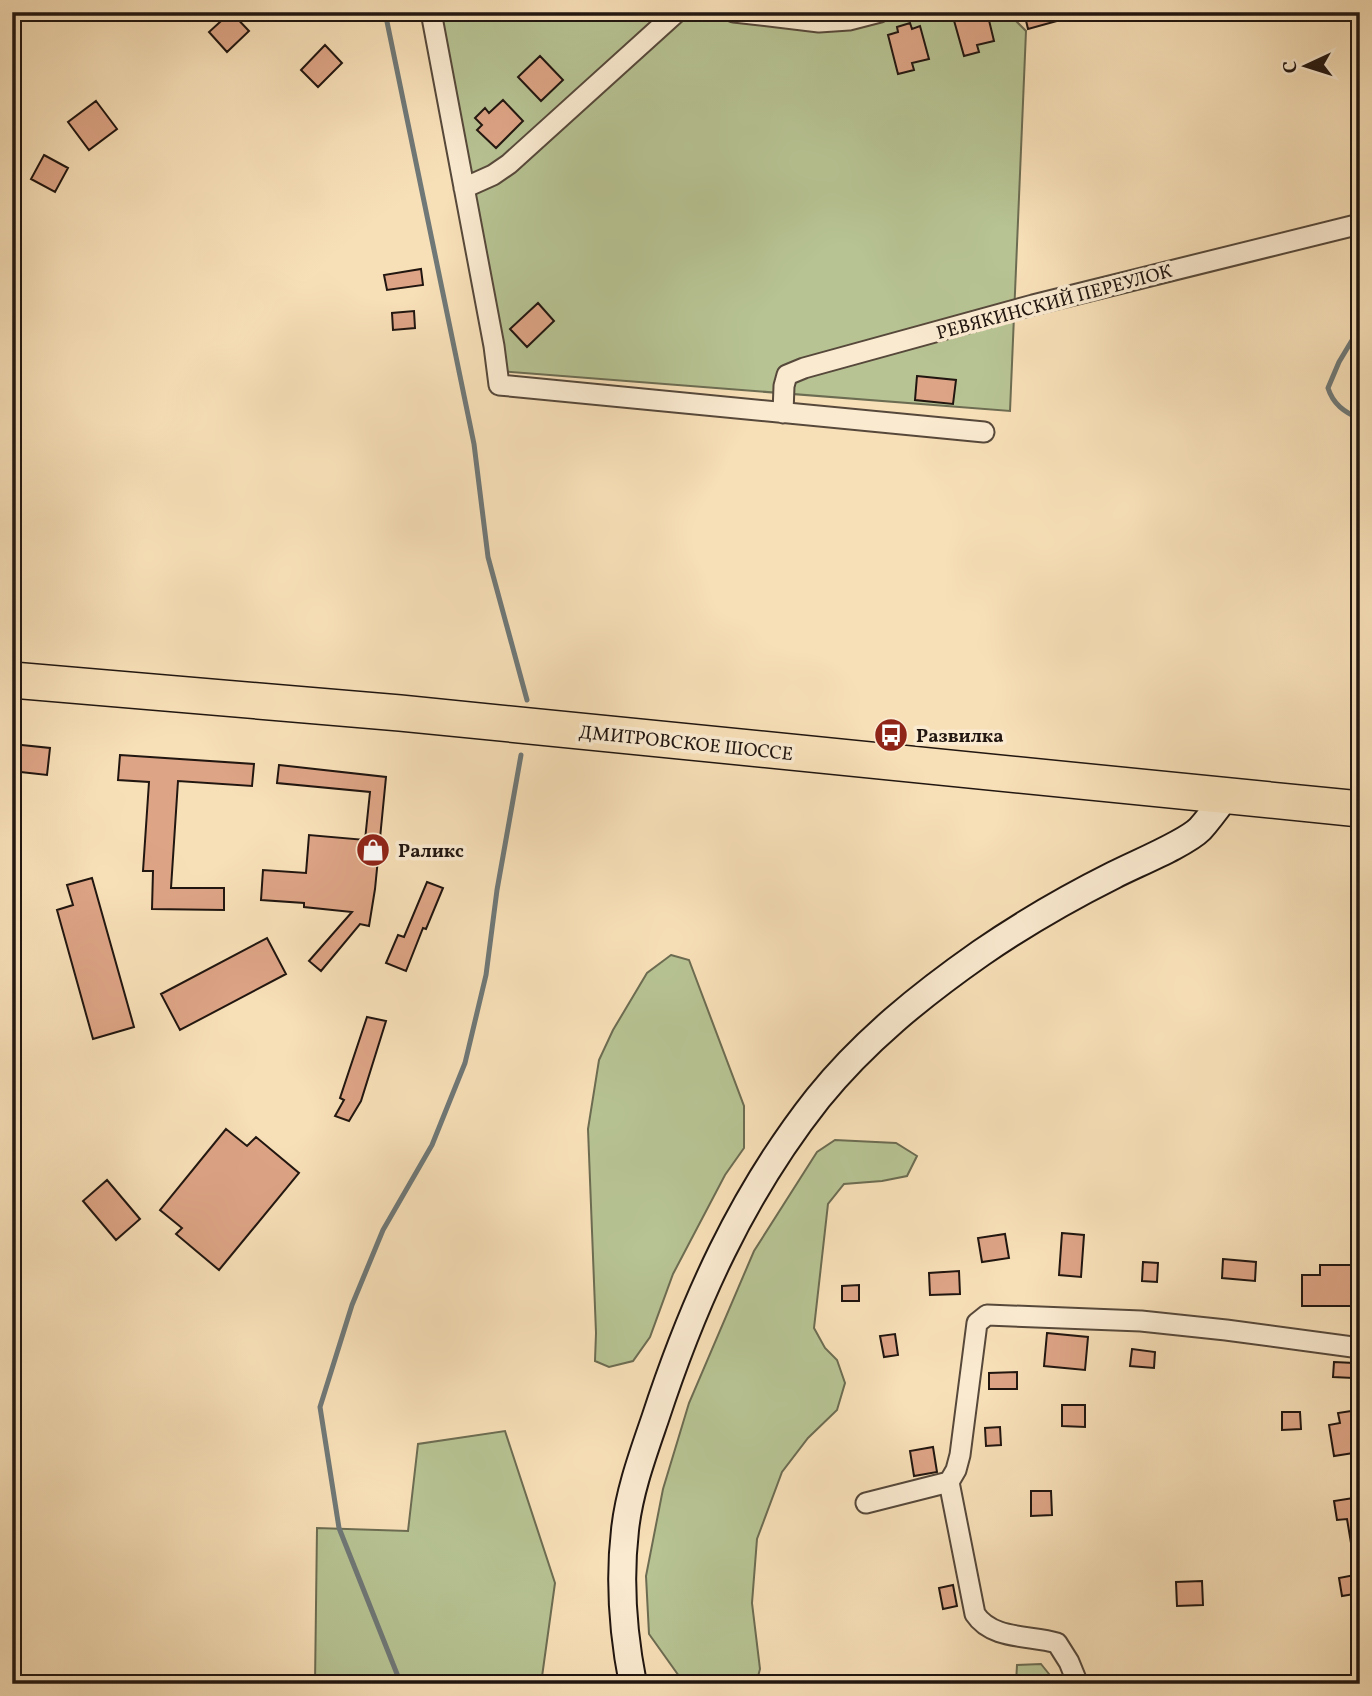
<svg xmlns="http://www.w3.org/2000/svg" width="1372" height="1696" font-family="Vollkorn,serif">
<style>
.green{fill:#b7c393;stroke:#6c6c52;stroke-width:2}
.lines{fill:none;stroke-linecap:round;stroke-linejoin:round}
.stream{stroke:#6f7877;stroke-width:5}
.building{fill:#dda485;stroke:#211610;stroke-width:2}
.street-casing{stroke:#56483a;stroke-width:23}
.secondary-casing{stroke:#211610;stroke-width:30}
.highway-casing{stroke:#211610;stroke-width:38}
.street{stroke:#faead0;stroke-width:19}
.secondary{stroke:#faead0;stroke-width:26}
.highway{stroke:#f7dfb7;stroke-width:35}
.labels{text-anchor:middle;stroke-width:7;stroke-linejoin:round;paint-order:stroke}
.street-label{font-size:19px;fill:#211610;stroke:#faead0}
.poi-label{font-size:19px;font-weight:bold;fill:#211610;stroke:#faead0;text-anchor:start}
</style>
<rect width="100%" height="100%" fill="#f7dfb7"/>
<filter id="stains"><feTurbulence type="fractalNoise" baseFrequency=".00286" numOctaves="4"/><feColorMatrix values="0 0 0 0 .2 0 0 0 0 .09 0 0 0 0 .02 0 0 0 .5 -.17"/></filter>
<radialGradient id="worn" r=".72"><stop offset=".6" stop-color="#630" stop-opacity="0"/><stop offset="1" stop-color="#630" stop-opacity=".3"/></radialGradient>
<path class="green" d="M 423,12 L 1007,12 L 1026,31 L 1010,411 L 498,371 Z
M 671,955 L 689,960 L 744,1106 L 744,1148 L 725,1175 L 673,1274 L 650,1337 L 633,1361 L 609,1367 L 595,1361 L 596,1333 L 588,1129 L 599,1060 L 613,1030 L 647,973 Z
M 835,1140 L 896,1143 L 917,1156 L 907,1176 L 882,1181 L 844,1184 L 828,1204 L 814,1328 L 825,1348 L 837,1360 L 845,1383 L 837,1410 L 808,1438 L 782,1472 L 757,1539 L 752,1603 L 760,1669 L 756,1684 L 692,1684 L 679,1676 L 649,1634 L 646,1576 L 663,1489 L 689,1403 L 754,1251 L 817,1152 Z
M 505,1431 L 555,1583 L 541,1684 L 315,1684 L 317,1528 L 408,1531 L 418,1444 Z
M 1041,1664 L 1057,1684 L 1016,1684 L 1017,1665 Z"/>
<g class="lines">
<path class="stream" d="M 385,12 L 474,444 L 488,557 L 527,700
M 1360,327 L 1339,362 L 1328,388 C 1333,404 1344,412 1360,419
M 401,1684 L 339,1528 L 320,1407 L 352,1305 L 383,1230 L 432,1145 L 465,1063 L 486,975 L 497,890 L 521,755"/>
</g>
<path class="building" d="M 231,12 L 249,31 L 227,52 L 209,32 Z
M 963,12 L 987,12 L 994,41 L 977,45 L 979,52 L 964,56 L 953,17 L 964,14 Z
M 1024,12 L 1075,12 L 1075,16 L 1028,29 Z
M 910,23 L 912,29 L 920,26 L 929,59 L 912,63 L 914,70 L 898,74 L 888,35 L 898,32 L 897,27 Z
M 325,45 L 342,63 L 318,87 L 301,70 Z
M 540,56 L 563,80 L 541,101 L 518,77 Z
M 503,100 L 523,121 L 496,148 L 477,130 L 482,125 L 475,118 L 485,108 L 489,113 Z
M 96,101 L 117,129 L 89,150 L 68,122 Z
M 44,155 L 68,168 L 55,192 L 31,179 Z
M 421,269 L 423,285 L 387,290 L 384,275 Z
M 538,303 L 554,321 L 527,347 L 510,329 Z
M 414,311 L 415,328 L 393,330 L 392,313 Z
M 917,376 L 956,380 L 953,404 L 915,400 Z
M 12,744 L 50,748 L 47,775 L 12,771 Z
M 120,755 L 254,764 L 252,786 L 178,781 L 171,888 L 224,888 L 224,910 L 152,909 L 153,871 L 143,871 L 149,782 L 118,780 Z
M 279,765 L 386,777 L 375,889 L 369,926 L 360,924 L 321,971 L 309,961 L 352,912 L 304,907 L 304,903 L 261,900 L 263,870 L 306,873 L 309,835 L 365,840 L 370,792 L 277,783 Z
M 92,878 L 134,1027 L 93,1039 L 57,910 L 73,905 L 67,885 Z
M 427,882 L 443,888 L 426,929 L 423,928 L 406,971 L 386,963 L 398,935 L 404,937 Z
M 267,938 L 286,974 L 180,1030 L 161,994 Z
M 367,1017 L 386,1021 L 361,1101 L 349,1121 L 335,1116 L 344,1100 L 340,1098 Z
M 226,1129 L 247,1146 L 256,1137 L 299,1173 L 219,1270 L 176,1234 L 182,1228 L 160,1210 Z
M 107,1180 L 140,1219 L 116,1240 L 83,1201 Z
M 1062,1233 L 1084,1235 L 1081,1277 L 1059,1275 Z
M 1005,1234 L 1009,1258 L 982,1262 L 978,1238 Z
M 1223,1259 L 1256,1262 L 1255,1281 L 1222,1278 Z
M 1143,1262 L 1158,1263 L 1157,1282 L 1142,1281 Z
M 1320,1265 L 1353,1265 L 1353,1277 L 1360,1277 L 1360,1306 L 1302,1306 L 1302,1275 L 1320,1275 Z
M 959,1271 L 960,1294 L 930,1295 L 929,1273 Z
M 859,1285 L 859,1301 L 842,1301 L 842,1286 Z
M 1047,1333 L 1088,1337 L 1085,1370 L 1044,1366 Z
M 895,1334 L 898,1355 L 884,1357 L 880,1336 Z
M 1132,1349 L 1155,1352 L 1154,1368 L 1130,1366 Z
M 1334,1362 L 1354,1363 L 1353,1378 L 1333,1377 Z
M 1017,1372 L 1017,1389 L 989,1389 L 989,1373 Z
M 1062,1405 L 1085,1405 L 1085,1427 L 1062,1426 Z
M 1358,1410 L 1360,1452 L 1334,1456 L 1329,1425 L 1340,1423 L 1338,1413 Z
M 1282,1412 L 1300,1412 L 1301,1429 L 1282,1430 Z
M 1000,1427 L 1001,1445 L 986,1446 L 985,1428 Z
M 933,1447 L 937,1472 L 914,1476 L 910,1451 Z
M 1031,1491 L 1051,1491 L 1052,1515 L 1031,1516 Z
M 1360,1497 L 1360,1549 L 1352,1549 L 1347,1519 L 1337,1520 L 1334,1501 Z
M 1360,1574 L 1360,1593 L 1342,1596 L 1339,1578 Z
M 1202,1581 L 1203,1605 L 1177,1606 L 1176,1582 Z
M 953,1585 L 957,1606 L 943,1609 L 939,1588 Z"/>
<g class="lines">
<g class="street-casing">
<path id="street" d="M 431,12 L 494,346 L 499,385 L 984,432
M 734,12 L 819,22 L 849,20 L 880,12
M 464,188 L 493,175 L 509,164 L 677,12
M 783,413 L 784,386 L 787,375 L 804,368 L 1033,305 L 1360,224
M 949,1482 L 975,1614 C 992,1640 1030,1635 1057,1643 L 1069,1662 L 1078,1684
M 866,1503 L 949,1482 L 956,1470 L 960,1455 L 977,1323 L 987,1315 L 1141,1321 L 1226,1330 L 1360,1348"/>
</g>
<g class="secondary-casing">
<path id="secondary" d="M 633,1684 C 623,1633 619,1581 625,1530 C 629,1492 643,1454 655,1419 C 693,1303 742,1194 818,1098 C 864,1041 921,995 981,953 C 1023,924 1068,898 1114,875 C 1135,864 1185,844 1200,829 C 1209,819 1217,808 1225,797"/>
</g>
<g class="highway-casing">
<path id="highway" d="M 12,680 L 400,713 L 1360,809"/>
</g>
<use href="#street" class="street"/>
<use href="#secondary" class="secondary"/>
<use href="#highway" class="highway"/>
</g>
<defs>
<g id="bus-disc" transform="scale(1.75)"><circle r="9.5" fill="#8f2418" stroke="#faead0"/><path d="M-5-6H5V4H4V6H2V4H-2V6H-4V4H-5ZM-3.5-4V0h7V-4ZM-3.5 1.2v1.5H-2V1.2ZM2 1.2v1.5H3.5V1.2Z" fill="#fff"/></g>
<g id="shop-disc" transform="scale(1.75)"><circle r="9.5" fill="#8f2418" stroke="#faead0"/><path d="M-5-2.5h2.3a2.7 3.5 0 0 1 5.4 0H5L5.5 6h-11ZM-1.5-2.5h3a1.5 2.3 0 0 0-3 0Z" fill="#fff"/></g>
</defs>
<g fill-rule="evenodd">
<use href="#bus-disc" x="891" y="735"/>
<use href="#shop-disc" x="373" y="850"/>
</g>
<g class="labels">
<g class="street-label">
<text transform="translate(1054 301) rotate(-15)" y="7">РЕВЯКИНСКИЙ ПЕРЕУЛОК</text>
<text transform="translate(686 742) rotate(6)" y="7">ДМИТРОВСКОЕ ШОССЕ</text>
</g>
<g class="poi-label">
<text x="916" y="742">Развилка</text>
<text x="398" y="857">Раликс</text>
</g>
</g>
<rect width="1372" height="1696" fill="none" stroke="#f7dfb7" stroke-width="42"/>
<rect x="14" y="14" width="1344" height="1668" fill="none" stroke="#211610" stroke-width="3.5"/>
<rect x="21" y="21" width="1330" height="1654" fill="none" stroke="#211610" stroke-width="2"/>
<g transform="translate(1306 66) rotate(266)" stroke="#faead0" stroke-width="5" paint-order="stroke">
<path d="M0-5L12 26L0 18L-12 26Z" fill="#211610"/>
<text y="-10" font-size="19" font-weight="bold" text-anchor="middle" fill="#211610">С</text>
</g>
<rect width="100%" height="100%" filter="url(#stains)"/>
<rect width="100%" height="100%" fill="url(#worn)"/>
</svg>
